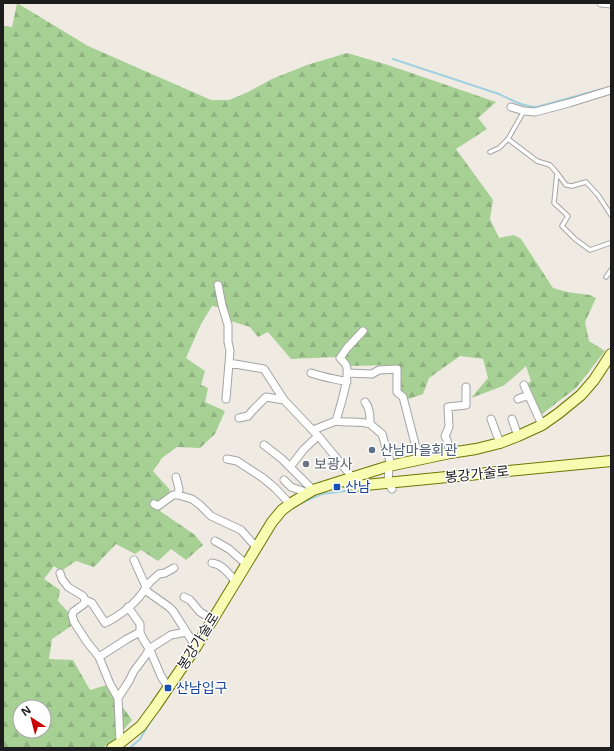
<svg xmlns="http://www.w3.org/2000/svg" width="614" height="751" font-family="'Noto Sans','Noto Sans KR',sans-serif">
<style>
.forest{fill:url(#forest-firs);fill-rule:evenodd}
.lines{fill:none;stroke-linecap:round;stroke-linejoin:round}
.stream{stroke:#a1d1de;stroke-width:2}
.lane-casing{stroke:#a4a4a4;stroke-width:5.5}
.street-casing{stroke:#a4a4a4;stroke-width:9}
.secondary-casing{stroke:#6b7701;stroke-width:12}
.lane{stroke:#fff;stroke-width:3.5}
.street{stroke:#fff;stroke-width:7}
.secondary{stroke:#f8fcb3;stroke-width:10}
.service-dot{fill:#5c6f8a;stroke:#fff;stroke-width:1.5}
.worship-dot{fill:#6b7280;stroke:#fff;stroke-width:1.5}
.transit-dot{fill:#1a4fb4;stroke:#fff;stroke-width:1.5}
.labels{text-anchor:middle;stroke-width:3;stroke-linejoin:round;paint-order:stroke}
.service-label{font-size:14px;fill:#4e5e75;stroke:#fff;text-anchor:start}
.worship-label{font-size:14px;fill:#5b616d;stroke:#fff;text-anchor:start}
.street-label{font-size:14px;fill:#1d1d1d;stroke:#fff}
.transit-label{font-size:14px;fill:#164399;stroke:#fff;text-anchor:start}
</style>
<defs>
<pattern id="forest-firs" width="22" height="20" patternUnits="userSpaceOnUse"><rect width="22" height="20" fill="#a7d095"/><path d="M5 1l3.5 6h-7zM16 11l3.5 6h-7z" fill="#8fb280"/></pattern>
</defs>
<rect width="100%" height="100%" fill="#efeae2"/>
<path class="forest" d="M 17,3 L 88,46 L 211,100 L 229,100 L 248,92 L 272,79 L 307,65 L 347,53 L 388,65 L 496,102 L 478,118 L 487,129 L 456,149 L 493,200 L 490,219 L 499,238 L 514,235 L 521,239 L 553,288 L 567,292 L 590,295 L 596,298 L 585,322 L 589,341 L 605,351 L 576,388 L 538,417 L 523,388 L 531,381 L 526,366 L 514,377 L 503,386 L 471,398 L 488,378 L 483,359 L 460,356 L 429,378 L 423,394 L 403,401 L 394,365 L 348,366 L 335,357 L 291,359 L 268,332 L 258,337 L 250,327 L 227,320 L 222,308 L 212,306 L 201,324 L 186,358 L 205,371 L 201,385 L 208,388 L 205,402 L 225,411 L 215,434 L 200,448 L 177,447 L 162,458 L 153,471 L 170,490 L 160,511 L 195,535 L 203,545 L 186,560 L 171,549 L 158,561 L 141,550 L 135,554 L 116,544 L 94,567 L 76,561 L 61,571 L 54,566 L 44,579 L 60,590 L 58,601 L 68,612 L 74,624 L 52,639 L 49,659 L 73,660 L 90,690 L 107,685 L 132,720 L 113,742 L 102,748 L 3,748 L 3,26 L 12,27 ZM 20,707 L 44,707 L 44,731 L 20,731 Z"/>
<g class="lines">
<path class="stream" d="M 393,59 L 499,94 C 511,100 524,107 537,107 L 602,89
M 303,502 L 322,494 L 354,490
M 130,748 L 140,739 L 152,719"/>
<g class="lane-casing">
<path id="lane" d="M 524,111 L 508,139 L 537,161 L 550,165 L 557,173 L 554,203 L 568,216 L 562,226 L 575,239 L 590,250 L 610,243 L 611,243
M 490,152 L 499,148 L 508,139
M 557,173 L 566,185 L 572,186 L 586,182 L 598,195 L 611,215
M 606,277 L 611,270"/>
</g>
<g class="street-casing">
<path id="street" d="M 601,3 L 611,4
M 511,107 L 524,111 L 535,112 L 569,103 L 611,90
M 218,285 L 222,305 L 228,325 L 228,342 L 230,351 L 229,363 L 264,369 L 284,400
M 311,373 C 322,377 335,379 347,382
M 347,373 L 372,374 L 379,370 L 397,369 L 397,392 L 403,397 L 419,459
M 524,385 L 542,425
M 226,399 L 229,363
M 518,399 L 523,397 L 529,396
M 365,402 C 370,408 370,416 370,424 L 382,434 L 391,465
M 239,418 L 248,416 L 253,410 L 266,397 L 284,400 L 320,438 L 353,478
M 491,419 L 500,443
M 512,419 L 518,436
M 336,421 C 348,423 359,421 370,424
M 313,430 L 336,421 C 339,410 351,375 346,365 C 345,363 342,360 340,358 L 347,348 L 363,331
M 264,445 L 282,459 L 313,490
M 450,453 L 447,440 L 445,436 L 449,427 L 448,407 L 466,405 L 466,387
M 227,459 L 237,461 L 263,478 L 275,488 L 290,504
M 389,466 L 388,483 L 392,489
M 290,467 L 304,449 L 318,436
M 176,477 L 179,489 L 178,495
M 284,480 L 291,487 L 308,493
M 154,504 L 158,506 L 173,495 L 178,495 L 192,499 L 200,505 L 211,516 L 241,530 L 256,547
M 215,541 L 229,549 L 246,564
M 212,563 C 222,564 229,574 235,581
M 60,573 L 62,579 L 68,587 L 83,596 L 85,600 L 92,603 L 105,623 C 120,616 139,601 146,587 L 134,560
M 146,587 L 150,582 L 159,574 L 165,573 L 174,568
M 145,590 L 169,607 L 173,611 L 196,647
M 184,597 L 190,600 L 200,612 L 212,619
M 85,600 L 84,604 L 73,612 L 72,615 L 74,622 L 87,642 L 99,657 L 110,684 L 118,698 L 120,743
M 128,607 L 140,624 L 140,632 L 143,639 L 150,650 L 161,676 L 168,687
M 99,657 L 127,639 L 140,632
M 118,698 L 129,681 L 134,671 L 146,655 L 149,649 L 171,635 L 186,632"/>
</g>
<g class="secondary-casing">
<path id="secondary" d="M 343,481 L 355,486 L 611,461
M 112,748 L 120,743 L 141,726 L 155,707 L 196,647 L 272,522 L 282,510 L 290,504 L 313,490 L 389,466 L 450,453 L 476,449 L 500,443 L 518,436 L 542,425 L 559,413 L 581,395 L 594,380 L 611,354"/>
</g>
<use href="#lane" class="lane"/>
<use href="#street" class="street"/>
<use href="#secondary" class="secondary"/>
</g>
<circle class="service-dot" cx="372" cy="450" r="4"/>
<circle class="worship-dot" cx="306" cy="464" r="4"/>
<g class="transit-dot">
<rect x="333" y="483" width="8" height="8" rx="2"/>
<rect x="164" y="684" width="8" height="8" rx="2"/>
</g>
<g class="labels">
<g class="service-label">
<text x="380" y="455">산남마을회관</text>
</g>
<g class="worship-label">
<text x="314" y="469">보광사</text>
</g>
<g class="street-label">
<text transform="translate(477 474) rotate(-6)" y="5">봉강가술로</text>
<text transform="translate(198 641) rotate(-58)" y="5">봉강가술로</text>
</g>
<g class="transit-label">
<text x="345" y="492">산남</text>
<text x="176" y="693">산남입구</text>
</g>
</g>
<rect width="614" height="751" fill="none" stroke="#1d1d1d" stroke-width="8"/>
<g transform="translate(32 719) rotate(324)"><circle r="19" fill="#ffffff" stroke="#a5a5a5"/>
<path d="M0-3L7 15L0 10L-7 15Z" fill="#ca0002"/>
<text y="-6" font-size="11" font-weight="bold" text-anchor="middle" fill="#1d1d1d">N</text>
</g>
</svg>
